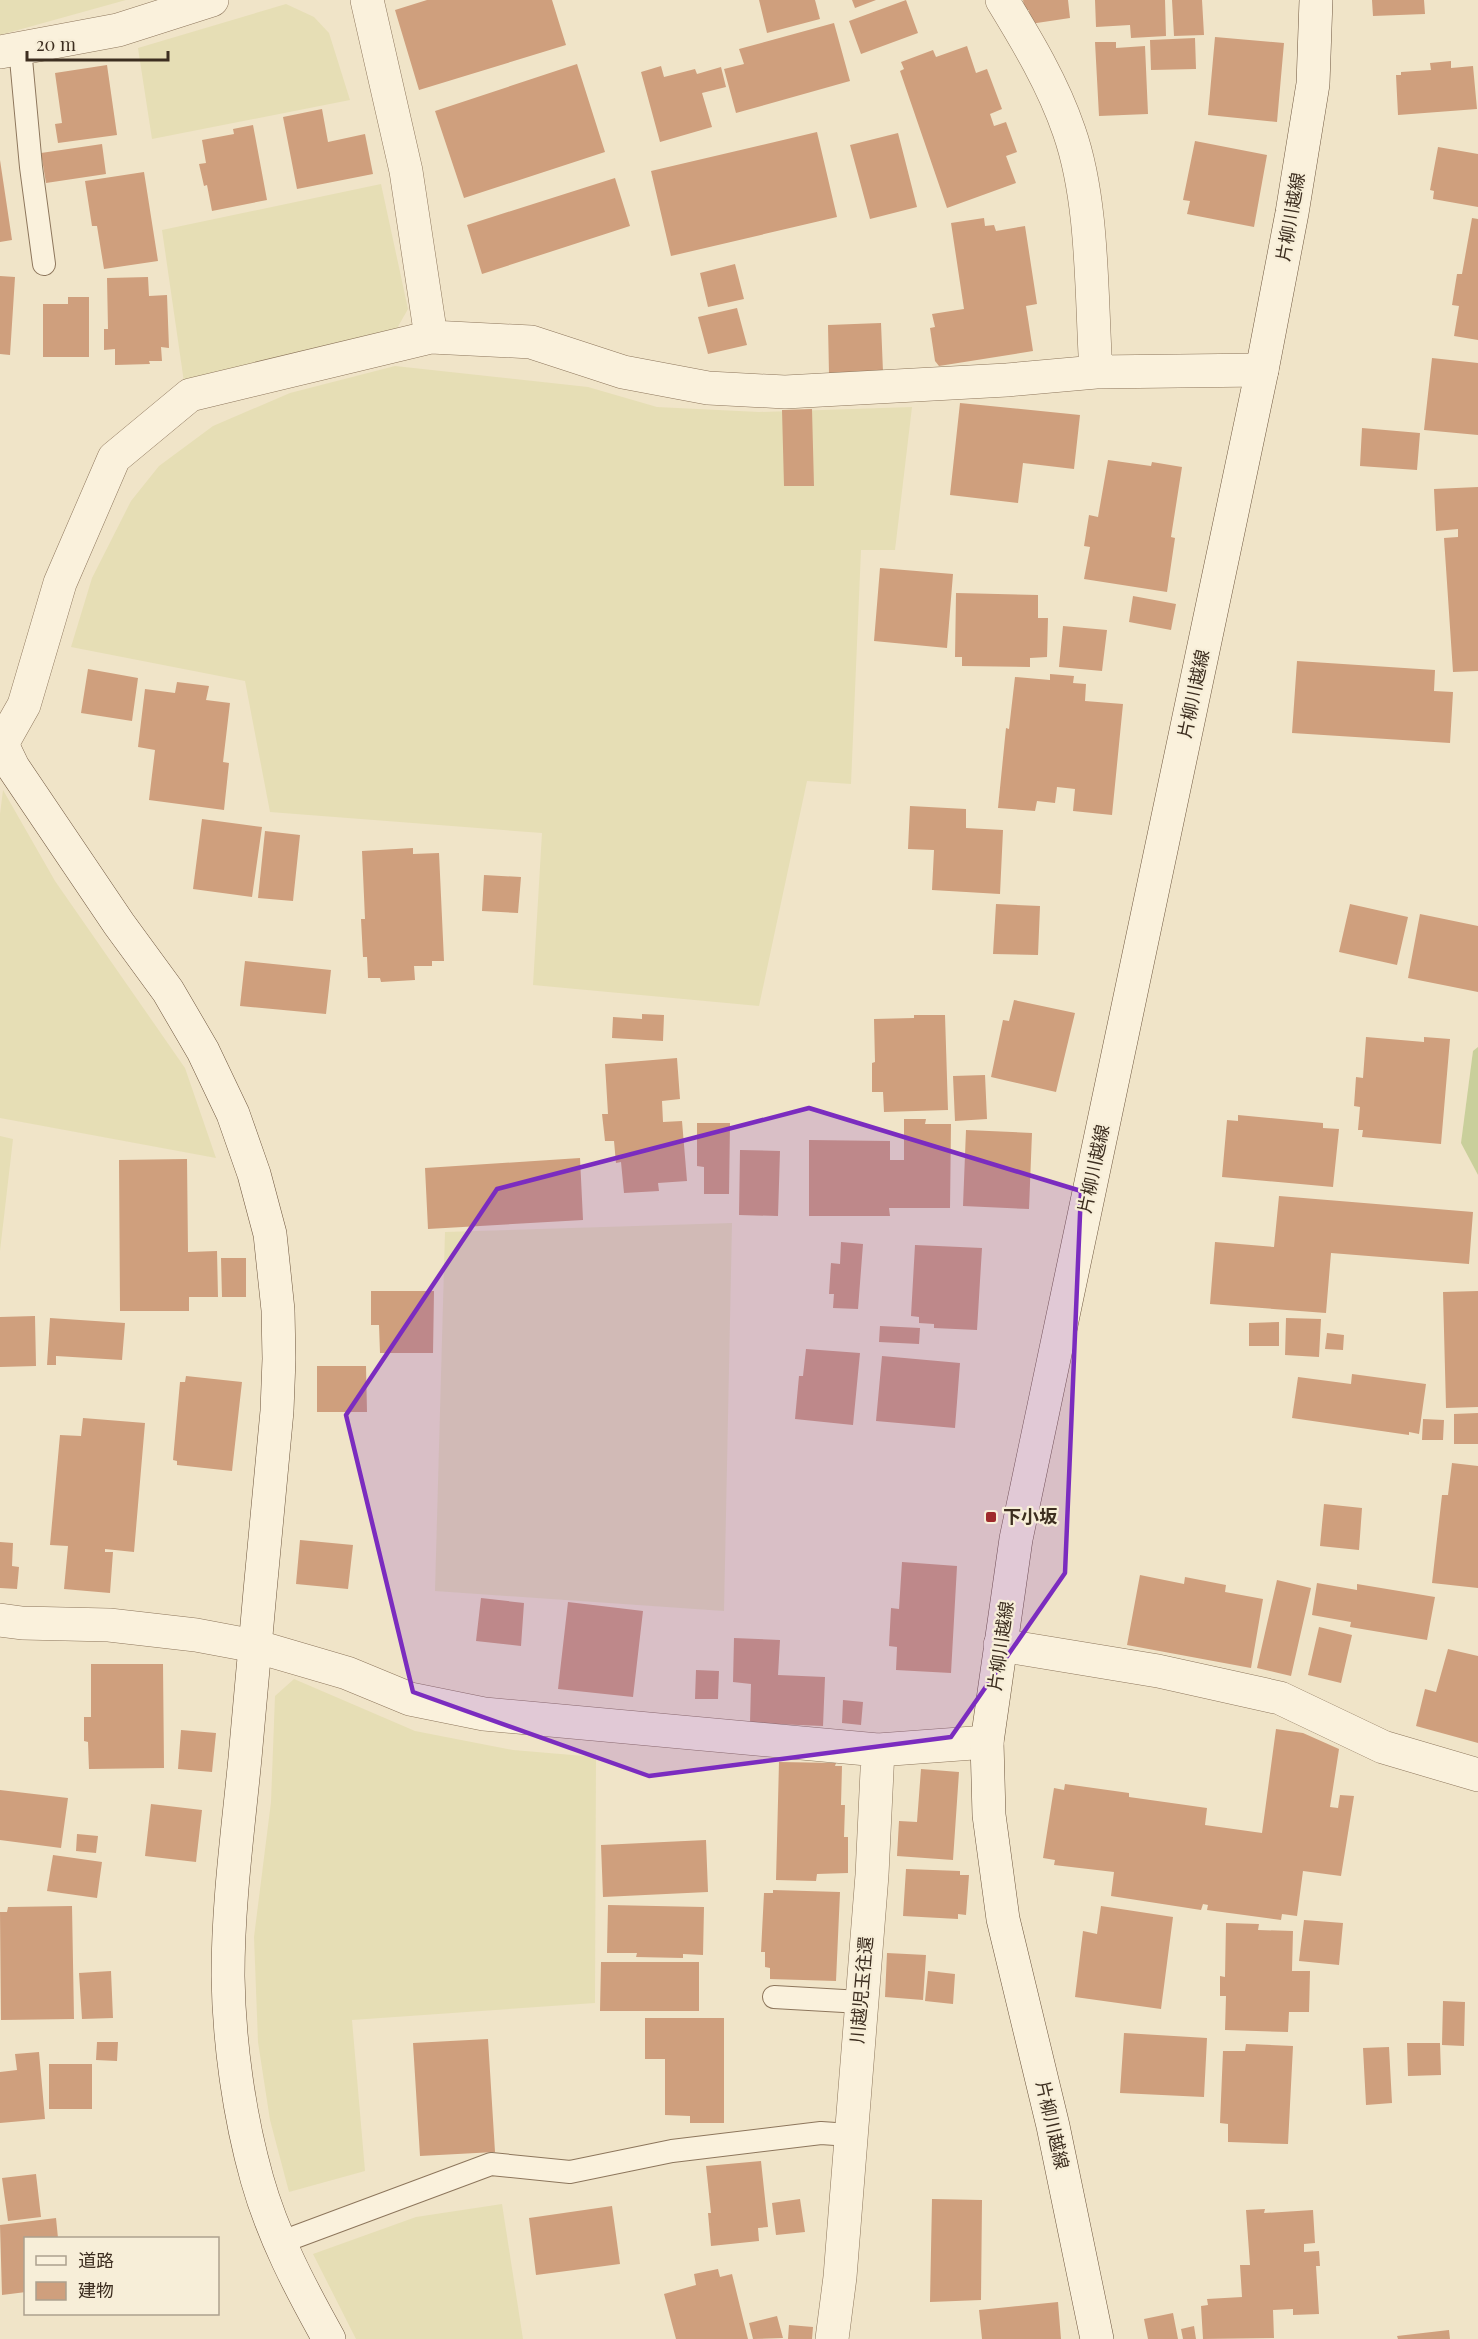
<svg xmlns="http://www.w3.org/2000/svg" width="1478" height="2339" font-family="'Playfair Display','Noto Sans JP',serif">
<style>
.farmland{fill:#e6deb5}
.green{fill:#c9cf9b}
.building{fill:#cf9f7d}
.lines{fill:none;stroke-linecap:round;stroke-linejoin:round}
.lane-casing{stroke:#8d765c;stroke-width:24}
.street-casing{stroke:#8d765c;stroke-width:34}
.secondary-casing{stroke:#6f573f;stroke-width:34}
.lane{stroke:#faf1dc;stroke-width:22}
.street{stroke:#faf1dc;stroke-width:33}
.secondary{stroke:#faf1dc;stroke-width:33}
.marked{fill:#7b2cbf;fill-opacity:0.2;stroke:#7b2cbf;stroke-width:4.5;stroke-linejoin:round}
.poi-dot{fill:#9e2a2b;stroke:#f7eed8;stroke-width:2}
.labels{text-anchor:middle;stroke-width:4.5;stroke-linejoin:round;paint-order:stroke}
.street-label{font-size:18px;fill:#3d2e20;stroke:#f7eed8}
.poi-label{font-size:18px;font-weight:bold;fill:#3d2e20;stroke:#f7eed8;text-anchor:start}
</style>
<rect width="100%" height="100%" fill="#f0e4c8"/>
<path class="farmland" d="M 0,0 L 126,0 L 0,35 Z
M 286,4 L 314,17 L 329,33 L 350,100 L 152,139 L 138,48 Z
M 381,184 L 408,309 L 392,337 L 185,389 L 162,230 Z
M 395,366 L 588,387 L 657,407 L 759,412 L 912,407 L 895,550 L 861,550 L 851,784 L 807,781 L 759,1006 L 533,985 L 542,833 L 270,812 L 245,681 L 71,647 L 92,578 L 131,501 L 159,466 L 213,426 L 290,393 Z
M 3,790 L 55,881 L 185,1068 L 216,1158 L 0,1118 L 0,814 Z
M 0,1136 L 13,1139 L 0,1251 Z
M 732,1223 L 724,1611 L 435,1591 L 445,1232 Z
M 294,1679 L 415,1731 L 513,1750 L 596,1757 L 595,2003 L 352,2020 L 365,2171 L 289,2192 L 270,2120 L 258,2042 L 254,1937 L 271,1802 L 275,1696 Z
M 502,2204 L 523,2339 L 356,2339 L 313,2254 L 416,2217 Z"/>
<path class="green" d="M 1478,1047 L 1478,1175 L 1461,1143 L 1473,1051 Z"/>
<path class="building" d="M 427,0 L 552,0 L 566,45 L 419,90 L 395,10 Z
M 759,0 L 815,0 L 820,19 L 767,33 Z
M 852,0 L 876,0 L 855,8 Z
M 906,0 L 918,33 L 861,54 L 849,21 Z
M 1023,0 L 1068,0 L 1070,18 L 1030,24 L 1029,10 L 1025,11 Z
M 1095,0 L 1165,0 L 1166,36 L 1131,38 L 1130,25 L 1096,27 Z
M 1172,0 L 1202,0 L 1204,35 L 1174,36 Z
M 1372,0 L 1424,0 L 1425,14 L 1373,16 Z
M 834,23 L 850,81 L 736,113 L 724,69 L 744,64 L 739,49 Z
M 1215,37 L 1284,43 L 1277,122 L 1208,115 Z
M 1195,38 L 1196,69 L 1151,70 L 1150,40 Z
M 1095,42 L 1116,42 L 1116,48 L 1145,46 L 1148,114 L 1099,116 Z
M 967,46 L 976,73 L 987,69 L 1002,109 L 990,114 L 994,126 L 1006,122 L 1017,152 L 1006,156 L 1016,183 L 947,208 L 900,71 L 904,69 L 901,62 L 933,50 L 936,57 Z
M 1451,61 L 1451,68 L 1473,66 L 1477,109 L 1398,115 L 1396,75 L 1401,75 L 1401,72 L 1431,70 L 1430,63 Z
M 577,64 L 605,152 L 464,198 L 435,111 Z
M 107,65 L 117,135 L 58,143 L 55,124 L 62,123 L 55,73 Z
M 661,66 L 664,77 L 695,69 L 697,74 L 721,67 L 726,87 L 702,93 L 712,127 L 660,142 L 641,72 Z
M 322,109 L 328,142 L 365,134 L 373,174 L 297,189 L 283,117 Z
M 253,125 L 267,200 L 212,211 L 207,185 L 204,186 L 199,164 L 206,163 L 202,140 L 234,134 L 233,129 Z
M 817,132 L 837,217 L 671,256 L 651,171 Z
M 898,133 L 917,207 L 870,219 L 850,145 Z
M 1195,141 L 1267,155 L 1254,227 L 1187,214 L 1190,201 L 1183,200 Z
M 102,144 L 106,174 L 46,183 L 41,153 Z
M 1438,147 L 1478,154 L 1478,207 L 1433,199 L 1434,191 L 1430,190 Z
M 0,160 L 12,240 L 0,242 Z
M 144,172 L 158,261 L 104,269 L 97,226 L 92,226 L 85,181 Z
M 615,178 L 630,226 L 482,274 L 467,225 Z
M 984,218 L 985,226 L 994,225 L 996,231 L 1025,226 L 1037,304 L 1026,306 L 1033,351 L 939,366 L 935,361 L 930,328 L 935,327 L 932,314 L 964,309 L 951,223 Z
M 1472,218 L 1478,219 L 1478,340 L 1454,336 L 1459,306 L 1452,305 L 1457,274 L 1462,274 Z
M 735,264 L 744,299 L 708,307 L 700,273 Z
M 0,276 L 15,277 L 10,355 L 0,354 Z
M 148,277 L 149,296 L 167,295 L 169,348 L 161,347 L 162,361 L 149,361 L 150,364 L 115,365 L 115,349 L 104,350 L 104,329 L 108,329 L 107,278 Z
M 68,297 L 89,297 L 89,357 L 43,357 L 43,304 L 68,304 Z
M 737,308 L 747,345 L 708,354 L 698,317 Z
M 881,323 L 883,372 L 829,374 L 828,325 Z
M 1432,358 L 1478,363 L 1478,435 L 1424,430 Z
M 960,403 L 1080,415 L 1074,469 L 1023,463 L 1018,503 L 950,495 Z
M 812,409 L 814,486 L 784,486 L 782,410 Z
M 1362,428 L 1420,433 L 1417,470 L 1360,466 Z
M 1108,460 L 1151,466 L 1152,462 L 1182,467 L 1171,537 L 1175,538 L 1167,592 L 1084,579 L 1090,547 L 1084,546 L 1089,515 L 1098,517 Z
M 1478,487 L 1478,671 L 1453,672 L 1444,538 L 1458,537 L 1458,529 L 1436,531 L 1434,489 Z
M 880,568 L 953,574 L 947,648 L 874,641 Z
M 956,593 L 1038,595 L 1038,618 L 1048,618 L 1047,657 L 1030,658 L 1030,667 L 962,666 L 962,657 L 955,657 Z
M 1133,596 L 1176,604 L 1171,630 L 1129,622 Z
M 1063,626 L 1107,630 L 1102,671 L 1059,667 Z
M 1297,661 L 1435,670 L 1434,691 L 1453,692 L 1450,743 L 1292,733 Z
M 88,669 L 138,678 L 132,721 L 81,713 Z
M 1050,674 L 1074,676 L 1073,683 L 1086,684 L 1085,701 L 1123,704 L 1112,815 L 1073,811 L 1075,789 L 1057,787 L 1055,803 L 1037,801 L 1035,811 L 998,808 L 1006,728 L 1009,729 L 1015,677 L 1050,680 Z
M 177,682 L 209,686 L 206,700 L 230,703 L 223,762 L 229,763 L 224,810 L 149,800 L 155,750 L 138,747 L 145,689 L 175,693 Z
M 910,806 L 966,809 L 966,828 L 1003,830 L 1000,894 L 932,890 L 934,850 L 908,849 Z
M 202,819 L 262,827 L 252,897 L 193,889 Z
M 265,831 L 300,835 L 293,901 L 258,898 Z
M 413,848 L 413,854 L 439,853 L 444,961 L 432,961 L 432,966 L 414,966 L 415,980 L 381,982 L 380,978 L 368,978 L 367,957 L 363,957 L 361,919 L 365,919 L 362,851 Z
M 484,875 L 521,877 L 518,913 L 482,911 Z
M 996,904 L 1040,906 L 1038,955 L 993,954 Z
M 1350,904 L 1408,917 L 1397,965 L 1339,952 Z
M 1420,914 L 1478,926 L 1478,992 L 1408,978 Z
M 245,961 L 331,970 L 326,1014 L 240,1006 Z
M 1014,1000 L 1075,1013 L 1056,1092 L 991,1077 L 1003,1020 L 1009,1021 Z
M 642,1014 L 664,1015 L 663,1041 L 612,1038 L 613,1017 L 642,1019 Z
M 914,1015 L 945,1015 L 948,1110 L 884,1112 L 883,1092 L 872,1092 L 872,1063 L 875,1062 L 874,1019 L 914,1018 Z
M 1366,1037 L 1424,1042 L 1424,1037 L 1450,1039 L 1441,1144 L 1362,1137 L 1363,1130 L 1358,1130 L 1360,1107 L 1354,1106 L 1356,1077 L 1363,1078 Z
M 677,1058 L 680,1099 L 662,1101 L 663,1122 L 682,1121 L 687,1181 L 658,1183 L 659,1191 L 624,1193 L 621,1162 L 616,1163 L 614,1141 L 605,1141 L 602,1114 L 608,1114 L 605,1064 Z
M 985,1075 L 987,1119 L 955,1121 L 953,1076 Z
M 1238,1115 L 1323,1123 L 1323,1128 L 1339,1129 L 1333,1187 L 1222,1177 L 1227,1120 L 1238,1121 Z
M 904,1119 L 926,1119 L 925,1124 L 951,1124 L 950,1208 L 889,1208 L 890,1216 L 809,1216 L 809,1140 L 890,1141 L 890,1160 L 904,1160 Z
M 697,1123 L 730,1123 L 729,1194 L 704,1194 L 704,1167 L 697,1166 Z
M 966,1130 L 1032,1133 L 1029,1209 L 963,1206 Z
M 740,1150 L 780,1151 L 778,1216 L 739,1215 Z
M 580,1158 L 583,1220 L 428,1229 L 425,1168 Z
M 187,1159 L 188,1252 L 217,1251 L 218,1297 L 189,1297 L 189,1311 L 120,1311 L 119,1160 Z
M 1279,1196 L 1473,1212 L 1469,1264 L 1331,1253 L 1326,1313 L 1210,1304 L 1215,1242 L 1274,1247 Z
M 841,1242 L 863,1244 L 858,1309 L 833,1308 L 834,1294 L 829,1294 L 831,1263 L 840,1264 Z
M 915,1245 L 982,1248 L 977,1330 L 934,1328 L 934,1324 L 919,1323 L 919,1317 L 911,1316 Z
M 221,1258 L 246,1258 L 246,1297 L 222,1297 Z
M 371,1291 L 434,1291 L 433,1353 L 380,1353 L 379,1325 L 371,1325 Z
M 1478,1291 L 1478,1407 L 1446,1408 L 1443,1292 Z
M 35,1316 L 36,1366 L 0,1367 L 0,1317 Z
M 50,1318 L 125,1323 L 122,1360 L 56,1356 L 56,1365 L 47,1365 Z
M 1286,1318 L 1321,1319 L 1319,1357 L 1285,1355 Z
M 1279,1322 L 1279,1346 L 1249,1346 L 1249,1323 Z
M 880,1326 L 920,1328 L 919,1344 L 879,1342 Z
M 1327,1333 L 1344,1335 L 1343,1350 L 1325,1349 Z
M 806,1349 L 860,1353 L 853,1425 L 795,1419 L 799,1376 L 803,1376 Z
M 882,1356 L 960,1363 L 955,1428 L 876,1421 Z
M 317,1366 L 366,1366 L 367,1412 L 317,1412 Z
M 1352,1374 L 1426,1384 L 1419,1434 L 1409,1432 L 1409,1435 L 1292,1418 L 1298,1377 L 1351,1384 Z
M 186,1376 L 242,1382 L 232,1471 L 177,1465 L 177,1461 L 173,1460 L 180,1382 L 185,1382 Z
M 1478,1413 L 1478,1444 L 1454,1444 L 1454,1414 Z
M 83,1418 L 145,1423 L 134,1552 L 105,1549 L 105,1552 L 113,1552 L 110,1593 L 64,1589 L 68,1546 L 50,1545 L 60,1435 L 81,1436 Z
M 1423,1419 L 1444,1420 L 1443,1440 L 1422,1440 Z
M 1452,1463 L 1478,1466 L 1478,1588 L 1432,1583 L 1442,1495 L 1448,1495 Z
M 1324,1504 L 1362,1508 L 1359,1550 L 1320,1546 Z
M 300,1540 L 353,1545 L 348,1589 L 296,1584 Z
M 0,1542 L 13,1543 L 12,1566 L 19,1567 L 17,1589 L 0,1588 Z
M 902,1562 L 957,1566 L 951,1673 L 896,1670 L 897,1647 L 889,1646 L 891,1608 L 899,1609 Z
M 1140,1575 L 1184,1584 L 1185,1577 L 1226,1585 L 1225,1592 L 1263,1599 L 1251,1668 L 1127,1645 Z
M 1277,1580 L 1311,1588 L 1291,1676 L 1257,1668 Z
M 1317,1583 L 1357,1590 L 1357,1584 L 1435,1597 L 1427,1640 L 1350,1627 L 1351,1622 L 1312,1615 Z
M 481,1598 L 524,1603 L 521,1646 L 476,1641 Z
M 568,1602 L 643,1611 L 633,1697 L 558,1689 Z
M 1319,1627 L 1352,1635 L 1341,1683 L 1308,1675 Z
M 734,1638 L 780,1640 L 778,1675 L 825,1677 L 823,1726 L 750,1723 L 751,1684 L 733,1682 Z
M 1448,1649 L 1478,1656 L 1478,1743 L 1416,1726 L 1425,1689 L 1436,1692 Z
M 91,1664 L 163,1664 L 164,1768 L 89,1769 L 88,1742 L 84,1741 L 84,1717 L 91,1717 Z
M 696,1670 L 719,1671 L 718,1699 L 695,1699 Z
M 843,1700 L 863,1702 L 861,1725 L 842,1723 Z
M 1276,1729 L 1303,1733 L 1339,1749 L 1330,1807 L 1338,1808 L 1340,1795 L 1354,1796 L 1341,1876 L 1303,1871 L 1297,1916 L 1282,1914 L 1281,1920 L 1207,1910 L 1208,1905 L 1203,1904 L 1201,1910 L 1111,1896 L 1114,1872 L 1054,1865 L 1055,1860 L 1043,1858 L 1054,1788 L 1064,1790 L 1065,1784 L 1129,1793 L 1129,1797 L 1207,1808 L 1205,1825 L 1262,1833 Z
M 181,1730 L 216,1733 L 212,1772 L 178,1769 Z
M 779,1762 L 836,1763 L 835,1766 L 842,1766 L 841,1805 L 845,1805 L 844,1837 L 848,1837 L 848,1873 L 817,1874 L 816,1881 L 776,1880 Z
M 921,1769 L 959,1772 L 953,1860 L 897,1856 L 899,1821 L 917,1822 Z
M 0,1790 L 68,1798 L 61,1848 L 0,1840 Z
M 151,1804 L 202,1810 L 196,1862 L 145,1856 Z
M 77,1834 L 98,1836 L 96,1853 L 76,1851 Z
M 706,1840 L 708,1892 L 603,1897 L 601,1845 Z
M 53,1855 L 102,1862 L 97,1898 L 47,1891 Z
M 906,1869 L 960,1871 L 960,1875 L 969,1875 L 966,1915 L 958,1914 L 958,1919 L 903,1916 Z
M 773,1890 L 840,1892 L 836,1981 L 770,1979 L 770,1968 L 765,1967 L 765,1952 L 761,1952 L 764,1893 L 773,1893 Z
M 608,1905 L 704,1907 L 703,1955 L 683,1954 L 683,1958 L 636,1957 L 637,1953 L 607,1953 Z
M 72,1906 L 74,2019 L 1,2020 L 0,1912 L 7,1912 L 8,1907 Z
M 1101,1906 L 1173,1917 L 1161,2009 L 1075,1997 L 1083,1931 L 1097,1934 Z
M 1304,1920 L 1343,1923 L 1339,1965 L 1299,1961 Z
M 1226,1923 L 1259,1924 L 1258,1930 L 1293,1931 L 1292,1971 L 1310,1971 L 1309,2012 L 1289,2012 L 1288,2032 L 1225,2030 L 1226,1996 L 1220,1996 L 1220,1976 L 1225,1977 Z
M 887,1953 L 926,1955 L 923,2000 L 885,1997 Z
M 601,1962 L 699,1962 L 699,2011 L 600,2011 Z
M 111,1971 L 113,2018 L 82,2019 L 79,1973 Z
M 928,1971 L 955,1974 L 953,2004 L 925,2001 Z
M 1443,2001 L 1465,2002 L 1464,2046 L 1442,2045 Z
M 645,2018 L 724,2018 L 724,2123 L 690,2123 L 690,2116 L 665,2115 L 665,2059 L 645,2059 Z
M 1124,2033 L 1207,2038 L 1204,2097 L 1120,2093 Z
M 488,2039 L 495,2152 L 420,2156 L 413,2043 Z
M 97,2042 L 118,2042 L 117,2061 L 96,2060 Z
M 1407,2043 L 1440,2043 L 1441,2075 L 1408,2076 Z
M 1246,2044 L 1293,2046 L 1288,2144 L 1228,2142 L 1228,2124 L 1220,2123 L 1223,2051 L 1245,2051 Z
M 1389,2047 L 1392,2103 L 1366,2105 L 1363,2048 Z
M 39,2052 L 45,2119 L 0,2123 L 0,2072 L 17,2070 L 15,2054 Z
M 49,2064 L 92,2064 L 92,2109 L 49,2109 Z
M 761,2161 L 768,2227 L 758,2228 L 759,2241 L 711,2246 L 708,2213 L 711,2213 L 706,2166 Z
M 36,2174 L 41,2217 L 8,2221 L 2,2178 Z
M 800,2199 L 805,2232 L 776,2235 L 772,2203 Z
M 932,2199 L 982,2200 L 981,2300 L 930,2302 Z
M 612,2206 L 620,2264 L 536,2275 L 529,2218 Z
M 1265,2209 L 1264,2213 L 1313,2210 L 1315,2243 L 1304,2244 L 1304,2252 L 1319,2251 L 1320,2266 L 1316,2266 L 1319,2314 L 1293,2315 L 1293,2309 L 1273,2310 L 1274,2338 L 1203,2339 L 1201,2306 L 1208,2305 L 1207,2299 L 1242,2297 L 1240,2265 L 1250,2265 L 1246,2210 Z
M 56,2218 L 58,2238 L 26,2238 L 26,2292 L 2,2295 L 0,2225 Z
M 718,2269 L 720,2277 L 732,2274 L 748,2339 L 676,2339 L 664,2294 L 696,2285 L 694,2274 Z
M 1058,2302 L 1061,2339 L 982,2339 L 979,2310 Z
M 1173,2313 L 1178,2339 L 1148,2339 L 1144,2319 Z
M 777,2316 L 783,2338 L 753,2339 L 749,2323 Z
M 789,2325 L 813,2327 L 812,2339 L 788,2339 Z
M 1194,2326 L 1196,2339 L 1183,2339 L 1181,2329 Z
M 1449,2330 L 1450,2339 L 1398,2339 L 1397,2336 Z"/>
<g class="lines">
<g class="lane-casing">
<path id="lane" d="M 20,48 L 31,167 L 44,264
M 774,1997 L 861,2002
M 279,2243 L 491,2164 L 570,2172 L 672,2151 L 821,2133 L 850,2135"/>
</g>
<g class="street-casing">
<path id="street" d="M 367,0 L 406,171 L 431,337
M 1002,0 C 1027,41 1053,84 1069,131 C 1094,202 1091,296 1096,372
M 0,52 L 118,30 L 212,0
M 2,744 L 24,705 L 60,583 L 114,458 L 190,395 L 431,337 L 531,342 L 623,372 L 708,388 L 785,392 L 1007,380 L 1096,372 L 1262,370
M 0,1620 L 22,1623 L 109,1625 L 196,1635 L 255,1646 L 347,1673 L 410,1699 L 484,1714 L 878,1750 L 987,1742
M 1000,1645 L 1158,1671 L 1280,1698 L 1383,1747 L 1478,1775
M 832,2339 L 840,2277 L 872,1875 L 878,1750"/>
</g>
<g class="secondary-casing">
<path id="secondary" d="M 0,740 L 13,767 L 119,924 L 168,991 L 203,1051 L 233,1114 L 254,1174 L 270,1234 L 278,1310 L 279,1359 L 277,1411 C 266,1527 255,1642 245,1758 C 238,1830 228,1903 228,1976 C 229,2042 239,2115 257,2179 C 273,2236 300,2287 329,2339
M 1097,2339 L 1053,2126 L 1003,1919 L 989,1815 L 987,1742 L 1016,1539 L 1262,370 L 1292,213 L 1313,84 L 1316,0"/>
</g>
<use href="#lane" class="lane"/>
<use href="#street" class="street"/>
<use href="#secondary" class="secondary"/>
</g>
<path class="marked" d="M 809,1108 L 1081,1191 L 1065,1573 L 951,1737 L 649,1776 L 413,1692 L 346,1415 L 497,1189 Z"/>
<rect class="poi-dot" x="985" y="1511" width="12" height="12" rx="3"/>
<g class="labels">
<g class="street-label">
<text transform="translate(1291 217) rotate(-80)" y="6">片柳川越線</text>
<text transform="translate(1194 694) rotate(-78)" y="6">片柳川越線</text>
<text transform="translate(1094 1169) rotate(-78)" y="6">片柳川越線</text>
<text transform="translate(1001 1646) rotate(-82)" y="6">片柳川越線</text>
<text transform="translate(862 1990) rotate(-85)" y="6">川越児玉往還</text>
<text transform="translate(1052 2125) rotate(77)" y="6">片柳川越線</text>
</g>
<g class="poi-label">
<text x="1003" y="1523">下小坂</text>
</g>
</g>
<rect x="24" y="2237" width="195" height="78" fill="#f7eed8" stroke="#ada18e" stroke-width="1.5"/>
<rect x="36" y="2256" width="30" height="9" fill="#faf1dc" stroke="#ada18e" stroke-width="1.5"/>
<text x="78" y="2267" font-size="18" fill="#3d2e20">道路</text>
<rect x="36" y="2282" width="30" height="18" fill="#cf9f7d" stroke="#ada18e" stroke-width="1.5"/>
<text x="78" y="2297" font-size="18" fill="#3d2e20">建物</text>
<path d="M27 51v9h141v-9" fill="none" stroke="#3d2e20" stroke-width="3"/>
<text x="36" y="51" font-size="18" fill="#3d2e20" stroke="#f7eed8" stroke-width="4.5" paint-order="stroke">20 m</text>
</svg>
